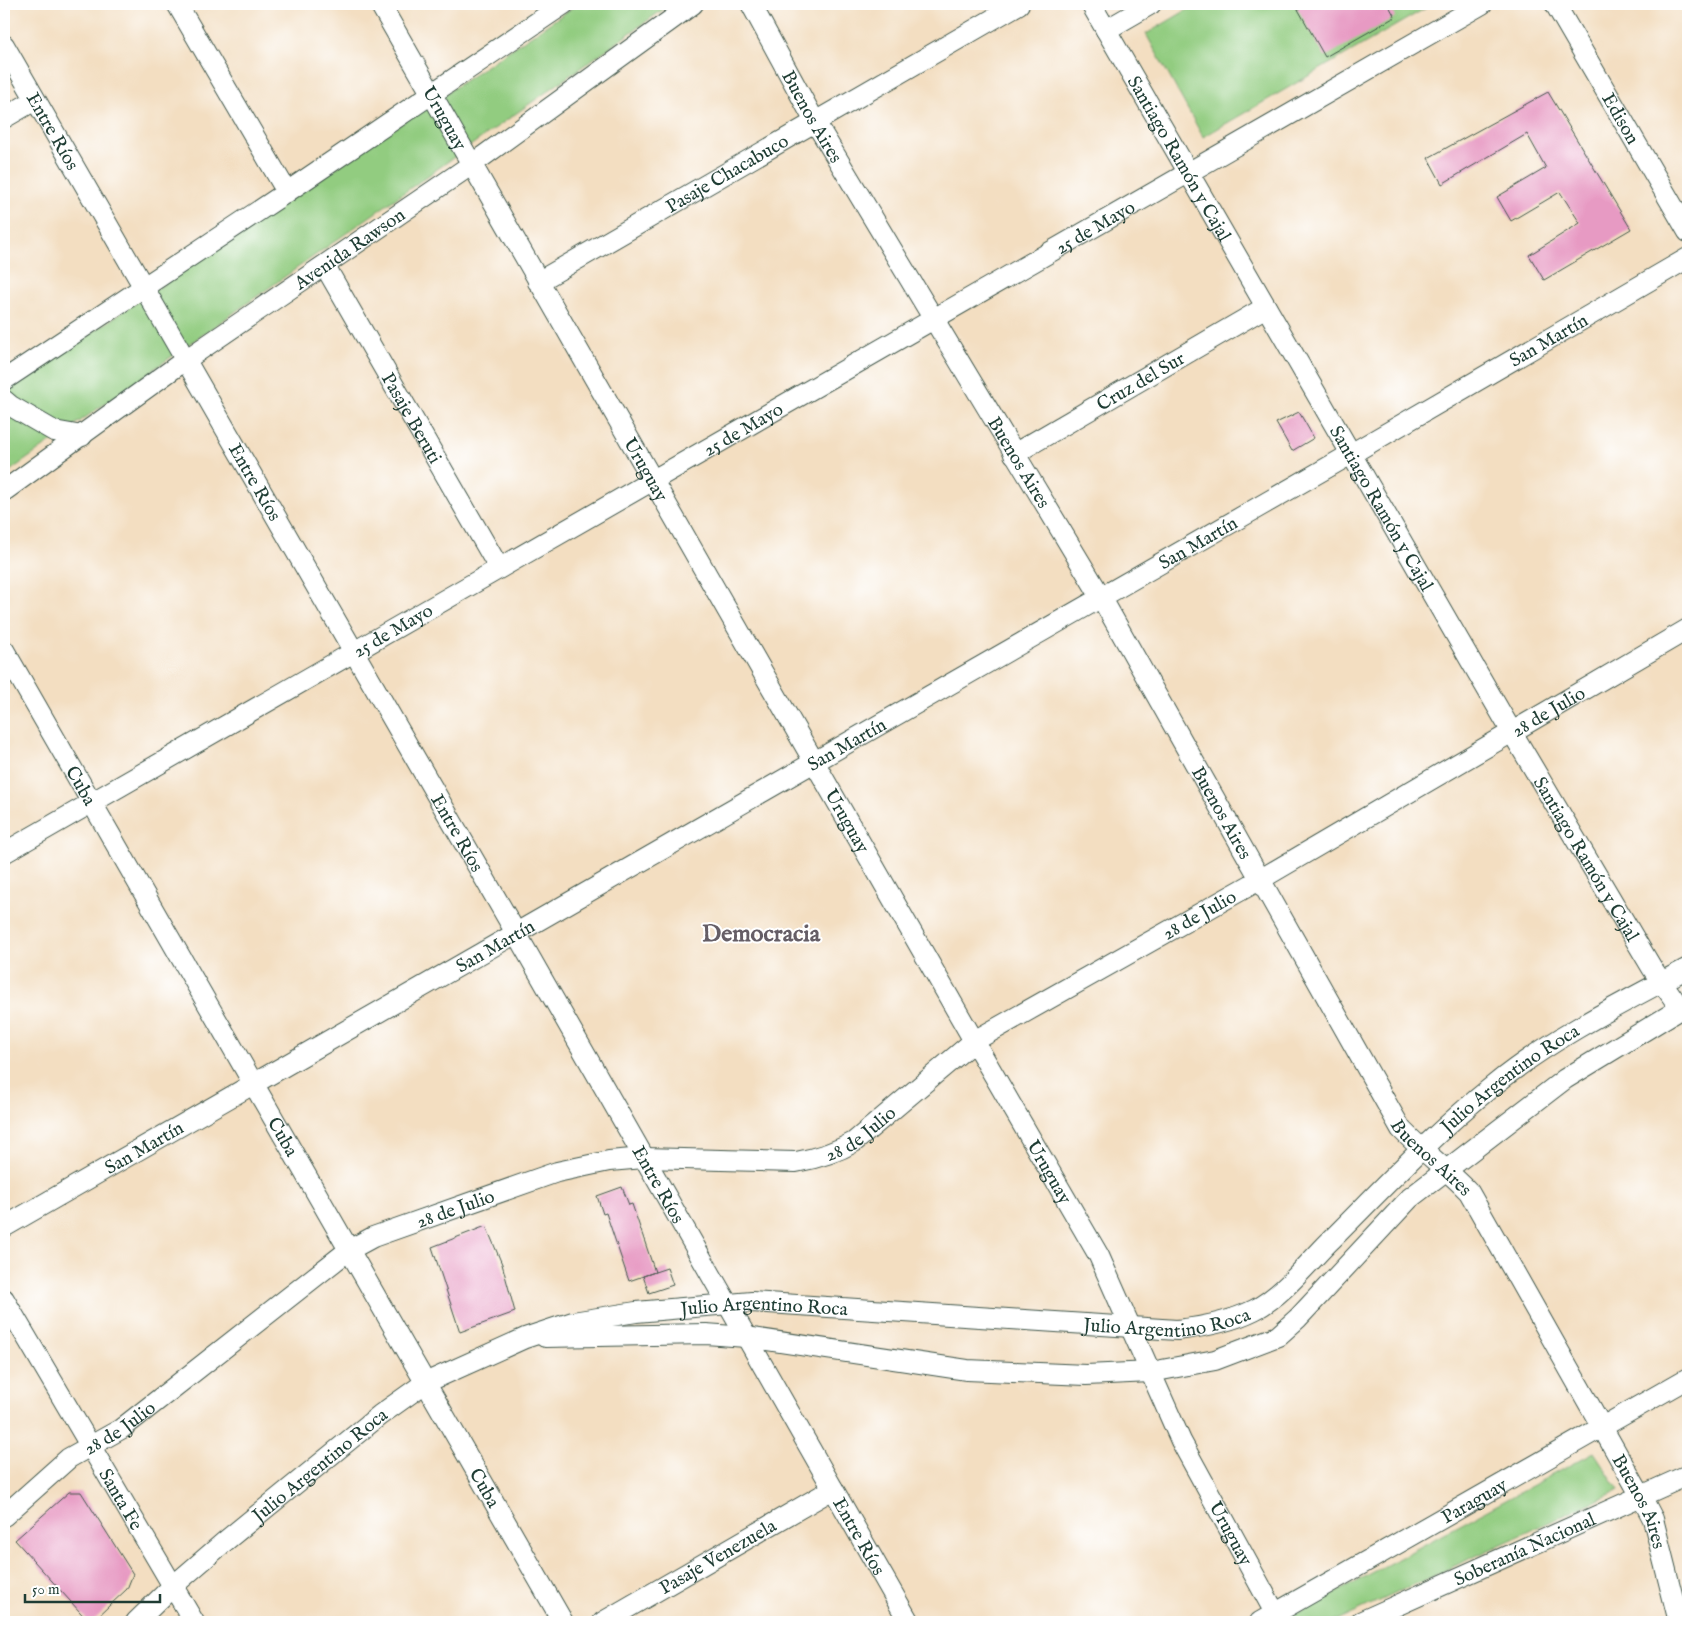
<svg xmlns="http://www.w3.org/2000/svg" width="1692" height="1626" font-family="'IM FELL English',serif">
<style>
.green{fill:#92cc80;stroke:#58845a}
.building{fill:#e79ac3}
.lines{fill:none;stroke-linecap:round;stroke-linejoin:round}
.minor-casing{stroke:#3f5549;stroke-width:22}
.minor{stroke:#fff;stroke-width:20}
.labels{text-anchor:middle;stroke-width:4;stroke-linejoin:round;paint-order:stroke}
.street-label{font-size:19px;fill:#1f3d34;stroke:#fff}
.district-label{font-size:24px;font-weight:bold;fill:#655e66;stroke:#fff}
</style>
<rect width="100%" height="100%" fill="#fff"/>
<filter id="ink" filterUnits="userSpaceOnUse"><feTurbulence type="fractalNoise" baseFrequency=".02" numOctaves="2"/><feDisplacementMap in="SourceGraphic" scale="10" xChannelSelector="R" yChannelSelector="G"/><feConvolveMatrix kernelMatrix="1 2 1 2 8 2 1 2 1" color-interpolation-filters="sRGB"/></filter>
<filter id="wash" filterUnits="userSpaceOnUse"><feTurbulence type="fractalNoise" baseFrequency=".0096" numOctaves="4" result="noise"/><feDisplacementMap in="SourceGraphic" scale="20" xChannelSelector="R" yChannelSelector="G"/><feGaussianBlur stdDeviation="1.12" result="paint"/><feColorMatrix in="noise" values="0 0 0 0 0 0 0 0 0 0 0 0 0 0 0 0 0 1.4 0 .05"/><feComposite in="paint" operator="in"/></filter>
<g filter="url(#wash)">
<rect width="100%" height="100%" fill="#f3dec1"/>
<path class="green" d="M 578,4 L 671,4 L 4,475 L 4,392 Z
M 1197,4 L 1433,4 L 1203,137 L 1146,34 Z
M 1594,1452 L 1619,1490 L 1333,1622 L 1299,1622 L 1293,1616 Z"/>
<g id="blocks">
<path class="building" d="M 1295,4 L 1388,4 L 1395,17 L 1325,57 Z
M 1548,92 L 1631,229 L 1544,280 L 1529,255 L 1580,223 L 1560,192 L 1511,221 L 1497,197 L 1546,168 L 1527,134 L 1442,184 L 1428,158 Z
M 1299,412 L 1314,438 L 1292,451 L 1276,423 Z
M 622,1187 L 629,1205 L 632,1204 L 655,1272 L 629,1281 L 606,1213 L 603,1214 L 597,1196 Z
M 486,1226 L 502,1264 L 515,1312 L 460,1332 L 432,1247 Z
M 667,1268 L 673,1285 L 649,1293 L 643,1276 Z
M 69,1492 L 81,1492 L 133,1574 L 127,1589 L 92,1622 L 89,1622 L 15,1540 Z"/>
</g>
</g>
<g filter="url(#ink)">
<use href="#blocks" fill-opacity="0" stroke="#3f5549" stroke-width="1"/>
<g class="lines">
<g class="minor-casing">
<g id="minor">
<path d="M 177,4 L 287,192"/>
<path id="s1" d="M 380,4 L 974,1041 L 1099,1256 L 1181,1441 L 1280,1622"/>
<path id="s2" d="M 751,4 L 814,120 L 1101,597 L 1401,1129 C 1422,1151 1447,1169 1469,1192 L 1641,1496 L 1653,1519 L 1679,1622"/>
<path id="s3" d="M 1091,4 L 1513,734 L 1652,968 L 1680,1008"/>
<path id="s4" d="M 1555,4 L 1688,232"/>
<path d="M 1106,30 L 1151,4"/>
<path id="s5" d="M 4,45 L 516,933 L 909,1622"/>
<path d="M 4,118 L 35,100"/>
<path id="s6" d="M 325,266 L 499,568"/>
<path id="s7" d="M 538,282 L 1019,4"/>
<path d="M 4,380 L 287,192 L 564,4"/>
<path d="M 4,400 L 11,406 L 54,431 L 82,436"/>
<path id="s8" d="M 1014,454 L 1266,307"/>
<path id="s9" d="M 4,491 L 184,361 L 471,165 L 693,4"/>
<path id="s10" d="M 4,650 L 563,1622"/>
<path id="s11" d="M 4,853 L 1482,4"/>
<path id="s12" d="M 4,1227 L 1351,454 L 1688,258"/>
<path id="s13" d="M 4,1299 L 194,1622"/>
<path d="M 545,1337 L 706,1334 L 746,1337 L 967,1370 L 1086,1375 L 1151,1372 L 1215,1360 L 1278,1336 L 1298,1318 L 1410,1198 L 1565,1079 L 1688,1004"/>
<path id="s14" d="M 4,1516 L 69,1458 L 121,1429 L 349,1250 L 373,1237 L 557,1172 L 609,1161 L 644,1158 L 796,1162 C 818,1158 835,1153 854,1142 L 974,1041 L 1261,879 L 1688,629"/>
<path id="s15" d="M 136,1622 L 173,1586 L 223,1543 L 380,1415 L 425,1383 L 525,1338 L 573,1322 L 636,1312 L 752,1302 L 1177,1330 C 1204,1327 1230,1322 1254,1310 C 1281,1297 1308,1263 1329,1242 C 1383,1188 1435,1132 1494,1085 C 1550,1039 1624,1002 1688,968"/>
<path id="s16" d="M 603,1622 L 833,1489"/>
<path id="s17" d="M 1260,1622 L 1688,1378"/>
<path id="s18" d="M 1360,1622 L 1688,1475"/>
</g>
</g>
<use href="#minor" class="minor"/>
</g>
</g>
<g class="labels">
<g class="street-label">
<text dy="7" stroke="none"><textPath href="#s2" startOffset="128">Buenos Aires</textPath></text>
<text dy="7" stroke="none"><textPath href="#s1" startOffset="131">Uruguay</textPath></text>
<text dy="7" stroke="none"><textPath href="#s4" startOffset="132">Edison</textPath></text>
<text dy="7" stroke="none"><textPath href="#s5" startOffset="99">Entre Ríos</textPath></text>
<text dy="7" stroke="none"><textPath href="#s3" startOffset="178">Santiago Ramón y Cajal</textPath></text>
<text dy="7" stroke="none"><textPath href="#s7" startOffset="218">Pasaje Chacabuco</textPath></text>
<text dy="7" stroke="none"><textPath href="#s11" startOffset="1258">25 de Mayo</textPath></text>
<text dy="7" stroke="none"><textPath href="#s9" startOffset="422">Avenida Rawson</textPath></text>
<text dy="7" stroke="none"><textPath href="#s12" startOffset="1781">San Martín</textPath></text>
<text dy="7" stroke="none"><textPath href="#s8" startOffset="146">Cruz del Sur</textPath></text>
<text dy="7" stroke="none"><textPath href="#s6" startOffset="175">Pasaje Beruti</textPath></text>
<text dy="7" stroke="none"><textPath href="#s11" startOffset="852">25 de Mayo</textPath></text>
<text dy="7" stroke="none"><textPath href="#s2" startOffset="531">Buenos Aires</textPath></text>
<text dy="7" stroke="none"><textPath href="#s1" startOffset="536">Uruguay</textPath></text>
<text dy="7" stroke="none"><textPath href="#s5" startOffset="504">Entre Ríos</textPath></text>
<text dy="7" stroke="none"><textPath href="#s3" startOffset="582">Santiago Ramón y Cajal</textPath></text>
<text dy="7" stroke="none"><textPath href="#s12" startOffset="1376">San Martín</textPath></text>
<text dy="7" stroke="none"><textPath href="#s11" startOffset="448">25 de Mayo</textPath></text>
<text dy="7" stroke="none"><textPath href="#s14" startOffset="1780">28 de Julio</textPath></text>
<text dy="7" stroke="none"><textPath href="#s12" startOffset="971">San Martín</textPath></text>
<text dy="7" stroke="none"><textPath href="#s10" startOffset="156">Cuba</textPath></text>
<text dy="7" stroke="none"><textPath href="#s2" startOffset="936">Buenos Aires</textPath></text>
<text dy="7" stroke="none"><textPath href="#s1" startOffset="941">Uruguay</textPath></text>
<text dy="7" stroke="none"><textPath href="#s5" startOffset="909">Entre Ríos</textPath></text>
<text dy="7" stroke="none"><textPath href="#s3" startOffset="988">Santiago Ramón y Cajal</textPath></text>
<text dy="7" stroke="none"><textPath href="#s14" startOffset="1376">28 de Julio</textPath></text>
<text dy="7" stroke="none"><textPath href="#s12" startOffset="566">San Martín</textPath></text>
<text dy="7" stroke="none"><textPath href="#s15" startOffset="1568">Julio Argentino Roca</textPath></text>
<text dy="7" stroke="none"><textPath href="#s14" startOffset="971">28 de Julio</textPath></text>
<text dy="7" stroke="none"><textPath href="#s10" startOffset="561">Cuba</textPath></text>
<text dy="7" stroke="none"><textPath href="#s12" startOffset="161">San Martín</textPath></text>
<text dy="7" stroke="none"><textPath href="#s2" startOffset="1341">Buenos Aires</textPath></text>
<text dy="7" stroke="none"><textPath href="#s1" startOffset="1346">Uruguay</textPath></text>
<text dy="7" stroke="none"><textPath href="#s5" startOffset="1314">Entre Ríos</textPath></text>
<text dy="7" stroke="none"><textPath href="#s14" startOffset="551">28 de Julio</textPath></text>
<text dy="7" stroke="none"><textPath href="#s15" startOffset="728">Julio Argentino Roca</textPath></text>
<text dy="7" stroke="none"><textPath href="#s15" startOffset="1132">Julio Argentino Roca</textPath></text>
<text dy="7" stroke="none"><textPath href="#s14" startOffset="146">28 de Julio</textPath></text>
<text dy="7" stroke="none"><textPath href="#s15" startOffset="242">Julio Argentino Roca</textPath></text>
<text dy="7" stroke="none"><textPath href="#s10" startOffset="966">Cuba</textPath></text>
<text dy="7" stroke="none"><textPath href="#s13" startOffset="232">Santa Fe</textPath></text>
<text dy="7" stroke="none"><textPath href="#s17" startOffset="246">Paraguay</textPath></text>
<text dy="7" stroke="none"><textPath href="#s2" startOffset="1746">Buenos Aires</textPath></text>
<text dy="7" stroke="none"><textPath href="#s1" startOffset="1751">Uruguay</textPath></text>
<text dy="7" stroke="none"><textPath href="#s5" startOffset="1719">Entre Ríos</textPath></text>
<text dy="7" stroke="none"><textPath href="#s18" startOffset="180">Soberanía Nacional</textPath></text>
<text dy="7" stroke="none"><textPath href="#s16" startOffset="132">Pasaje Venezuela</textPath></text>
</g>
<g class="district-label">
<text x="761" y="941">Democracia</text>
</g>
</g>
<rect width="1692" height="1626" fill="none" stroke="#fff" stroke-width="20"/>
<path d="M25 1594v8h135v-8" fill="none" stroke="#1f3d34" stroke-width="2.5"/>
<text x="32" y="1594" font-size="15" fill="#1f3d34" stroke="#ffffff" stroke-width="4" paint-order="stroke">50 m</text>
</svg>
